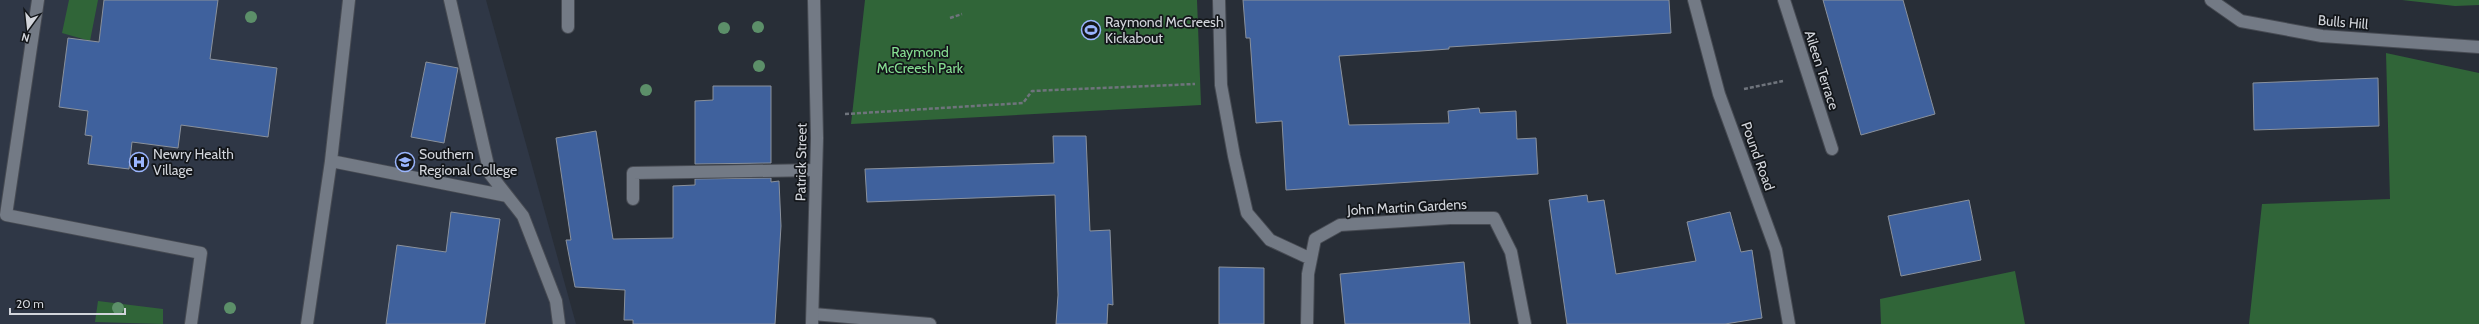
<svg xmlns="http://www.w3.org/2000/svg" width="2479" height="324" font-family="Cabin,sans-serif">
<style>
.built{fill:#2f3746}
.green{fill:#306538}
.building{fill:#3f619d;stroke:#8a919c}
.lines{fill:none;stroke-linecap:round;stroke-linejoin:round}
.lane-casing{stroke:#474b53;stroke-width:14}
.street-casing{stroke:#474b53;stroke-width:14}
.secondary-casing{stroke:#474b53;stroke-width:14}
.path{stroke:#6f747c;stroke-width:2.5;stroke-dasharray:4 2;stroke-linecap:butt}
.lane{stroke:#737a85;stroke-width:12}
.street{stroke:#737a85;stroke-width:12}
.secondary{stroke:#737a85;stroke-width:12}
.tree{fill:#5c8f69}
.labels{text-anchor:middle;stroke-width:3.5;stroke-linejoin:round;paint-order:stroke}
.poi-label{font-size:14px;fill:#d2d5db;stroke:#13161a;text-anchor:start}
.street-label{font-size:14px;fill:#d2d5db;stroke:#13161a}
.park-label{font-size:14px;fill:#86de92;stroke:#13161a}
</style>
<rect width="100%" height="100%" fill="#282e37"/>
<path class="built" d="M 0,0 L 486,0 L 576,324 L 0,324 Z"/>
<path class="green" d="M 69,0 L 98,0 L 90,41 L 62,33 Z
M 865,0 L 1197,0 L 1201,105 L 851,124 Z
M 2402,0 L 2479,0 L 2479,5 L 2455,6 Z
M 2386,53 L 2479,73 L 2479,324 L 2249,324 L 2262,204 L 2390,199 Z
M 2015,271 L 2025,324 L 1881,324 L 1880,299 Z
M 98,301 L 163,309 L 163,324 L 95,322 Z"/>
<path class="building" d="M 104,0 L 218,0 L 210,59 L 277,68 L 268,137 L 181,125 L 178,148 L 132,142 L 129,169 L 88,164 L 92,136 L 85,135 L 88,111 L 59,107 L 68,38 L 99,42 Z
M 1243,0 L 1669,0 L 1671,33 L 1449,47 L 1449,49 L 1421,51 L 1339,56 L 1349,125 L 1449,123 L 1448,111 L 1479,108 L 1480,113 L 1516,111 L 1517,139 L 1536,138 L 1538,174 L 1286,190 L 1282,121 L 1256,123 L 1250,38 L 1246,38 Z
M 1823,0 L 1903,0 L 1935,114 L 1861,135 Z
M 426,62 L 458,68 L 444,143 L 411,137 Z
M 2378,78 L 2379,126 L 2254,130 L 2253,83 Z
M 713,86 L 771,86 L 771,163 L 695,164 L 695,101 L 713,100 Z
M 596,131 L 613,239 L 673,238 L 673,186 L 695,185 L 695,179 L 771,178 L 771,182 L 779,181 L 781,226 L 775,324 L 633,324 L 633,320 L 624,320 L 625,290 L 575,287 L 566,240 L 571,240 L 556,138 Z
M 1053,136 L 1086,136 L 1090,231 L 1110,230 L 1113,305 L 1108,304 L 1107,324 L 1056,324 L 1058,295 L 1055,195 L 867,202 L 865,169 L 1054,163 Z
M 1587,195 L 1588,202 L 1604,200 L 1616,274 L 1696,261 L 1687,222 L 1730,212 L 1741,252 L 1752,250 L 1762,318 L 1725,324 L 1567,324 L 1549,200 Z
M 1969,200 L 1981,260 L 1901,276 L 1888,216 Z
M 451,212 L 500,219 L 485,324 L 386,324 L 397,245 L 446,252 Z
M 1464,262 L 1470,324 L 1345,324 L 1340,274 Z
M 1219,267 L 1264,268 L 1264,324 L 1219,324 Z"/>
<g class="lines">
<g class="lane-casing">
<path id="lane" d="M 38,0 L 6,215 L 201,253 L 191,324
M 349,0 L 331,161 L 507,196
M 450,0 L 490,174 L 523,216 L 556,301 L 559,324
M 568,0 L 568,27
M 633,199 L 633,173 L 816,170
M 307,324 L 331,161"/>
</g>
<g class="street-casing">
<path id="street" d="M 1219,0 L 1221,85 L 1234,156 L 1247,213 L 1270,240 L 1311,259 L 1315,239 L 1340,225 L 1450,218 L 1494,218 L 1511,252 L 1525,324
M 1694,0 L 1719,94 L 1776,250 L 1789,324
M 1784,0 L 1832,149
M 2211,0 L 2241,21 L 2322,36 L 2479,47
M 813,314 L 930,324
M 1307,324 L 1308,274 L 1311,259"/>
</g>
<g class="secondary-casing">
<path id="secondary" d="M 812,324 L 817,138 L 814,0"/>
</g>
<path class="path" d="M 950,18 L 962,14
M 1744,89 L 1783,81
M 845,114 L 1023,103 L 1032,91 L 1195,84"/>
<use href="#lane" class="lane"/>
<use href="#street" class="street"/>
<use href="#secondary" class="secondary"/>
</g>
<g class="tree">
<circle cx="251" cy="17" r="6"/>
<circle cx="758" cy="27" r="6"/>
<circle cx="724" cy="28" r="6"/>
<circle cx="759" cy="66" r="6"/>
<circle cx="646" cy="90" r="6"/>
<circle cx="118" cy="308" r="6"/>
<circle cx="230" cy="308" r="6"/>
</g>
<defs>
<g id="stadium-ring" transform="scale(1)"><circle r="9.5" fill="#13161a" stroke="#9ab5fd" stroke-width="1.5"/><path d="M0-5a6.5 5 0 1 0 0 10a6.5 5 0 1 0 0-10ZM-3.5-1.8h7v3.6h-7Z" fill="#9ab5fd"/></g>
<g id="hospital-ring" transform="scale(1)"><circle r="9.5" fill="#13161a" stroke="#9ab5fd" stroke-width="1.5"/><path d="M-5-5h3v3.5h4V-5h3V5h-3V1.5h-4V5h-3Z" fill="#9ab5fd"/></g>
<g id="university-ring" transform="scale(1)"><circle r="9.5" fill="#13161a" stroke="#9ab5fd" stroke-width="1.5"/><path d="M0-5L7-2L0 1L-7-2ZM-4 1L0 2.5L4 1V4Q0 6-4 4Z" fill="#9ab5fd"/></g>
</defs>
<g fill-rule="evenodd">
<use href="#stadium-ring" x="1091" y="30"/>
<use href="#hospital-ring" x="139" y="162"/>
<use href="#university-ring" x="405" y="162"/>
</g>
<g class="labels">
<g class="poi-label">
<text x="1105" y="27">Raymond McCreesh<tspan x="1105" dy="16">Kickabout</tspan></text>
<text x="153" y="159">Newry Health<tspan x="153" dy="16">Village</tspan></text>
<text x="419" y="159">Southern<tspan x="419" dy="16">Regional College</tspan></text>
</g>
<g class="street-label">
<text transform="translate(2343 22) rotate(5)" y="5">Bulls Hill</text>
<text transform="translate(1822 70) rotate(72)" y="5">Aileen Terrace</text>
<text transform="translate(1758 156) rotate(70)" y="5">Pound Road</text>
<text transform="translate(801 162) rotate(-89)" y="5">Patrick Street</text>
<text transform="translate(1407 207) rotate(-3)" y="5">John Martin Gardens</text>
</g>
<g class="park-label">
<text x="920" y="57">Raymond<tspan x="920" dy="16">McCreesh Park</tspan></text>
</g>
</g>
<g transform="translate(28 28) rotate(195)" stroke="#13161a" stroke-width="3" paint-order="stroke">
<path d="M0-3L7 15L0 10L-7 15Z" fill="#d2d5db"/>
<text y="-6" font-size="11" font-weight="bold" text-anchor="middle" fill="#d2d5db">N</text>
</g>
<path d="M10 308v6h115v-6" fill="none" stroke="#d2d5db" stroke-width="2"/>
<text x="16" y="308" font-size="12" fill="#d2d5db" stroke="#13161a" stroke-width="3" paint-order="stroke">20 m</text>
</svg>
